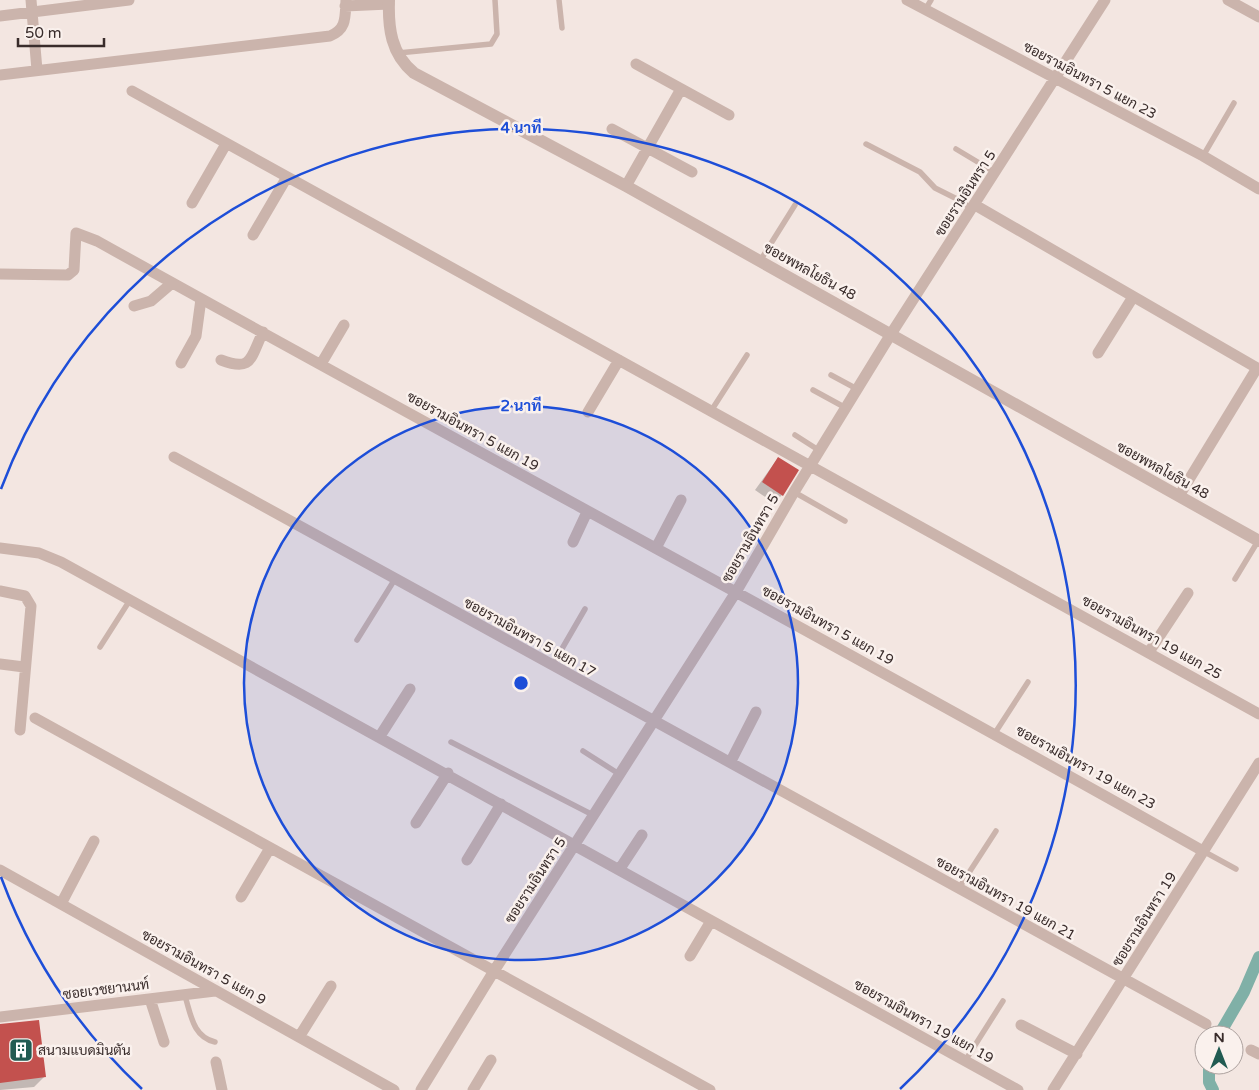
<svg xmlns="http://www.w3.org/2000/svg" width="1259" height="1090" font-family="'Varela Round',Sarabun,sans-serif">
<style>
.shadow{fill:#0003}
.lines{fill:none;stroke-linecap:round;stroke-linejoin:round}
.canal{stroke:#80b0a7;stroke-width:12}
.building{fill:#c3514e}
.service{stroke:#cbb4ac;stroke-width:5.5}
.minor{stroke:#cbb4ac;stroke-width:11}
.tertiary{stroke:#cbb4ac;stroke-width:12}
.ring{fill:none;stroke:#1d4ed8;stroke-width:2.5}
.labels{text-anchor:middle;stroke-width:5;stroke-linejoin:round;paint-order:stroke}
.street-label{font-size:14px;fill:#392c2b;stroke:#faf1ed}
.poi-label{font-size:14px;fill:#392c2b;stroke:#faf1ed;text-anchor:start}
.centre{fill:#1d4ed8;stroke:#faf1ed;stroke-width:2.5}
.ring-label{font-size:15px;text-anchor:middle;font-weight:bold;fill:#1d4ed8;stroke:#faf1ed;stroke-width:5;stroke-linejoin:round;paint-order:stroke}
</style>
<rect width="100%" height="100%" fill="#f3e6e1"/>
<path class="shadow" d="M 778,458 L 797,470 L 782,495 L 774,503 L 755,490 Z
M 0,1025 L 45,1076 L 34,1087 L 0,1090 Z"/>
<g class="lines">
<path class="canal" d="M 1219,1035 L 1244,992 L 1259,957
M 1209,1065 L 1209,1082 L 1213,1090"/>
</g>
<path class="building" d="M 778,457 L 799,470 L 783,496 L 762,482 Z
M 39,1020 L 46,1077 L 0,1083 L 0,1024 Z"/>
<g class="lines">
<path class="service" d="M 559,0 L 562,28
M 925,10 L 931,0
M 398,53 L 491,44 L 497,34 L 495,0
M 866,144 L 920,172 L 935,188 L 959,200 L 972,209
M 956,149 L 996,173
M 1203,156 L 1234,103
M 760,261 L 795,205
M 831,375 L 857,389
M 813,390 L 846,408
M 711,411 L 747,355
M 795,435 L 820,451
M 794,492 L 845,521
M 1235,579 L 1258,541
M 357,640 L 395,579
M 100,647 L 130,600
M 552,666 L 585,609
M 995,733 L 1028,682
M 451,742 L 593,815
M 583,751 L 619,774
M 1203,851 L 1236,869
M 959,888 L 996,831
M 185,996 C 191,1015 193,1037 215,1042
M 965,1061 L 1003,1001"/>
<path class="minor" d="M 31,0 L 37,70
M 907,0 L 1203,156 L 1259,189
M 1228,0 L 1259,17
M 345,6 L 389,4
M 0,16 L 129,0
M 636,64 L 729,115
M 0,75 L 330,36 C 347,29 345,17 346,0
M 132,91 L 1259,714
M 612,129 L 692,172
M 626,186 L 681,89
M 192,203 L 226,144
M 975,205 L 1257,368 L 1179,496
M 253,235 L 287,177
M 0,274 L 68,275 L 74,270 L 76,233 L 97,241 C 465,446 836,644 1203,851
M 134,306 L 151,301 L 172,283
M 1098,353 L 1133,297
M 221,360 C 253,372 250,358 263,332
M 181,363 L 196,336 L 201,299
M 321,364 L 344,325
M 588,412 L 619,360
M 174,457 L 1206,1024
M 573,542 L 587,512
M 0,548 L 39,553 L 61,562 L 1018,1090
M 656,548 L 681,500
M 0,591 L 25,596 L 31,606 L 20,730
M 1149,652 L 1188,593
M 0,664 L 24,667
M 35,718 L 710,1090
M 380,736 L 410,689
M 731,761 L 756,712
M 416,823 L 448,773
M 467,860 L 501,804
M 0,870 L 394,1090
M 619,870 L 642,835
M 241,897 L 270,848
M 61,904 L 94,841
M 690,956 L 711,921
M 150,999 L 164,1042
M 0,1017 L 215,991
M 1021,1025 L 1077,1054
M 299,1037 L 331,986
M 1251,1050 L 1259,1054
M 216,1062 L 222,1090
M 421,1090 L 494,971 L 736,592 L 794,492 L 891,334 L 1105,0
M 473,1090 L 491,1060
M 1053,1090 L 1259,763"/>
<path class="tertiary" d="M 389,0 C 388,28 391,54 414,73 L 626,186 L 1259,541"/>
</g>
<circle cx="521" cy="683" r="277" fill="#1d4ed8" fill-opacity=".12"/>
<g class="ring">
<circle cx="521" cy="683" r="277"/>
<path d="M142 1089A555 555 0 0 1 1 877M1 489A555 555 0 1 1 900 1089"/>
</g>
<defs>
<g id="building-square" transform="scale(1.25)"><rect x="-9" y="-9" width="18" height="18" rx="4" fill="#215b52" stroke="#faf1ed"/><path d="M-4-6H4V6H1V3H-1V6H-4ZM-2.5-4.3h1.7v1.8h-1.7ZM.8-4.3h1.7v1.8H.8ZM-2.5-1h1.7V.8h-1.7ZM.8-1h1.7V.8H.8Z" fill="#fff"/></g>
</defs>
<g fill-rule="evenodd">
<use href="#building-square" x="21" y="1050"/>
</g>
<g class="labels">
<g class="street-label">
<text transform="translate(1090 80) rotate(28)" y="5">ซอยรามอินทรา 5 แยก 23</text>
<text transform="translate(965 193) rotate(-57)" y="5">ซอยรามอินทรา 5</text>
<text transform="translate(810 271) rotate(29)" y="5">ซอยพหลโยธิน 48</text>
<text transform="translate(473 431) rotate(29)" y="5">ซอยรามอินทรา 5 แยก 19</text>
<text transform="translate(1163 470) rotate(29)" y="5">ซอยพหลโยธิน 48</text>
<text transform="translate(750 538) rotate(-60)" y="5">ซอยรามอินทรา 5</text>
<text transform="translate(828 625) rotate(29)" y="5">ซอยรามอินทรา 5 แยก 19</text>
<text transform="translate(530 637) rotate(29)" y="5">ซอยรามอินทรา 5 แยก 17</text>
<text transform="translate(1152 637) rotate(29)" y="5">ซอยรามอินทรา 19 แยก 25</text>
<text transform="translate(1086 767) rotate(29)" y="5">ซอยรามอินทรา 19 แยก 23</text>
<text transform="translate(535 880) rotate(-57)" y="5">ซอยรามอินทรา 5</text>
<text transform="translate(1006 898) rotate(29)" y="5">ซอยรามอินทรา 19 แยก 21</text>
<text transform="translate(1144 919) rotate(-58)" y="5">ซอยรามอินทรา 19</text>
<text transform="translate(204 967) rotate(29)" y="5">ซอยรามอินทรา 5 แยก 9</text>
<text transform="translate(106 989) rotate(-7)" y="5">ซอยเวชยานนท์</text>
<text transform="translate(924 1021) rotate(29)" y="5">ซอยรามอินทรา 19 แยก 19</text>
</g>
<g class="poi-label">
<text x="38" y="1055">สนามแบดมินตัน</text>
</g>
</g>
<circle cx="521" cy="683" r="8" class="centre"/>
<g class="ring-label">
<text x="521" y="133">4 นาที</text>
<text x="521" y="411">2 นาที</text>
</g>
<g transform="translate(1219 1050)"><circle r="24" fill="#faf1ed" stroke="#ada29f"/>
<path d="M0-4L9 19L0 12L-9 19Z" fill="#215b52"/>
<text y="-8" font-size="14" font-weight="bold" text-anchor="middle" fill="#392c2b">N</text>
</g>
<path d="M18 38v8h86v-8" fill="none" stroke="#392c2b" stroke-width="2.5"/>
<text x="25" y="38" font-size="15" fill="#392c2b" stroke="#faf1ed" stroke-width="4" paint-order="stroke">50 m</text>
</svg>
